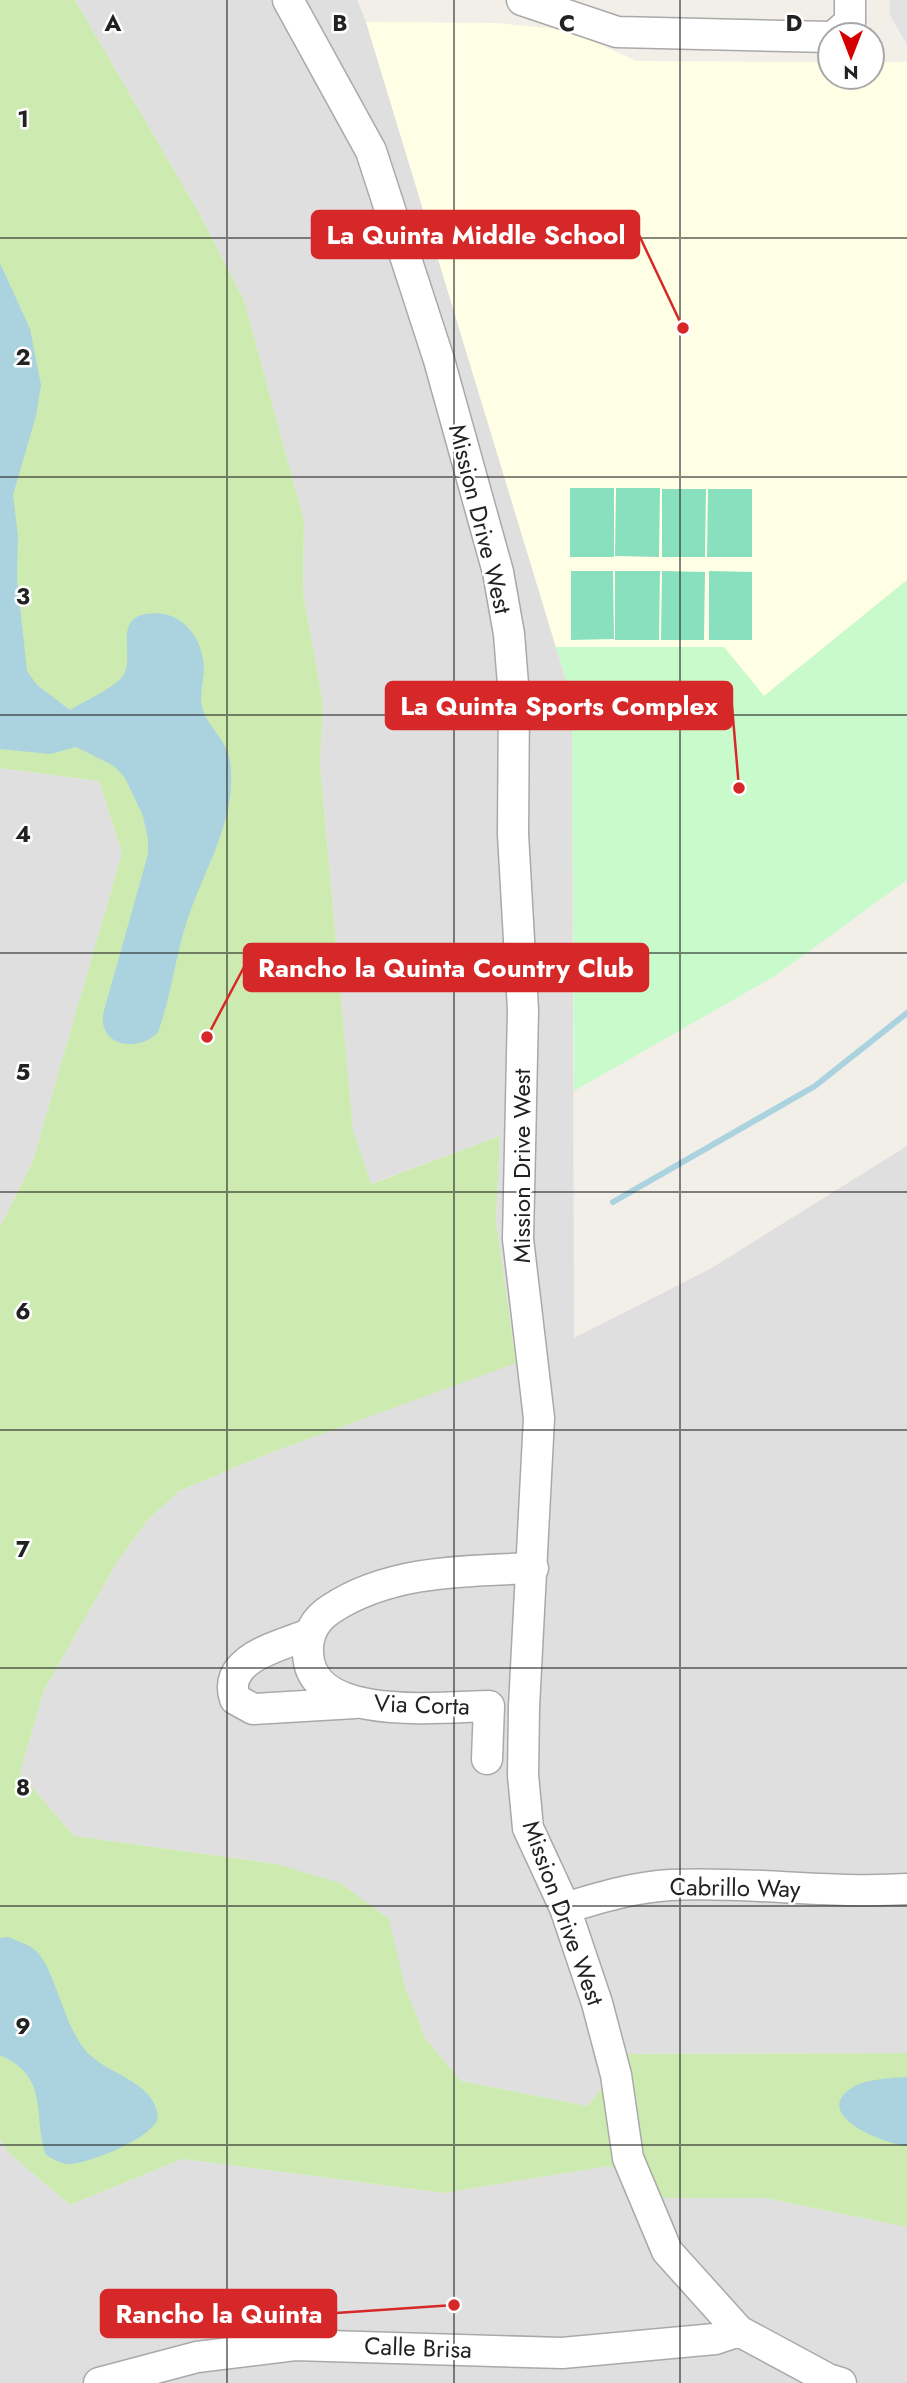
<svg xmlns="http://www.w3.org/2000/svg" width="907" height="2383" font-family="Jost,sans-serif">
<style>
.residential{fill:#e0dfdf}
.education{fill:#ffffe5}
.grass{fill:#cdebb0}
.park{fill:#c8facc}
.pitch{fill:#88e0be}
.parking{fill:#e2e2e2}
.water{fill:#aad3df}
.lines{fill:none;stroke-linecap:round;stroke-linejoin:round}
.stream{stroke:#aad3df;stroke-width:6}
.minor-casing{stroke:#a9a9a9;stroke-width:33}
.minor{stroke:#fff;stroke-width:30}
.grid{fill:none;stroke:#222;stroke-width:2;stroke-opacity:0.55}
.labels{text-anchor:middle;stroke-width:5;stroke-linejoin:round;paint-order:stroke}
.street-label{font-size:24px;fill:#222;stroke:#fff}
.grid-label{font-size:23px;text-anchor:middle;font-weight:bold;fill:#222;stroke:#fff;stroke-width:5;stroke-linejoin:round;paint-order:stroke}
.leader{fill:none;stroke:#d62828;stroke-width:2.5}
.callout-dot{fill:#d62828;stroke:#fff;stroke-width:2.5}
.callout{fill:#d62828;stroke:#d62828;stroke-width:2.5}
.callout-label{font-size:26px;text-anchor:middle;font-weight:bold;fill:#fff}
</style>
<rect width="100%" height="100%" fill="#f2efe9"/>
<path class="residential" d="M 75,0 L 357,0 L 366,22 L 572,700 L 574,1338 L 710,1269 L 907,1146 L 907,2053 L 627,2054 L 588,2106 L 461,2081 L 425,2038 L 404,1983 L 277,1864 L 74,1836 L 20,1773 L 44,1690 L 117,1562 L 147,1521 L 179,1491 L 270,1453 L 516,1362 L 496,1220 L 500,1136 L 370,1184 L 353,1131 L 320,764 L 323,703 L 303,592 L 304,521 L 244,300 L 199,213 Z
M 0,768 L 99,781 L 122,853 L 33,1161 L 0,1227 Z
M 0,2139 L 9,2153 L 70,2205 L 182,2159 L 444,2193 L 609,2166 L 661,2198 L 765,2198 L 907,2227 L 907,2383 L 0,2383 Z"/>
<path class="education" d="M 366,22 L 496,23 L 568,30 L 636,61 L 830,62 L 830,77 L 872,77 L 872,62 L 907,62 L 907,580 L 764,696 L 724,647 L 556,647 Z"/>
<path class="grass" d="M 0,0 L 75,0 L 199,213 L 244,300 L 304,521 L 303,592 L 323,703 L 320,764 L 353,1131 L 371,1184 L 500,1136 L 496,1220 L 516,1363 L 270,1453 L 179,1491 L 147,1521 L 117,1562 L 44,1690 L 20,1773 L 74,1836 L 277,1864 L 340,1883 L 389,1919 L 404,1983 L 425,2038 L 461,2081 L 588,2106 L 627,2054 L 907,2053 L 907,2227 L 765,2198 L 661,2198 L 609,2166 L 444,2193 L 182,2159 L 70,2205 L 9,2153 L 0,2139 L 0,1227 L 33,1161 L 122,853 L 99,781 L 0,768 Z"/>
<path class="park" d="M 907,580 L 907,880 L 775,976 L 574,1091 L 572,700 L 556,647 L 724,647 L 764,696 Z"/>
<path class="pitch" d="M 570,488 L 614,488 L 614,557 L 570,557 Z
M 616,488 L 660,488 L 659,557 L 615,556 Z
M 662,489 L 706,489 L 705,557 L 662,557 Z
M 708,489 L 752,489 L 752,557 L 707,557 Z
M 571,571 L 613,571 L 614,639 L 571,640 Z
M 615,571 L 660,571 L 659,640 L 615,640 Z
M 662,571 L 705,572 L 704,640 L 661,640 Z
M 709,571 L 752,572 L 752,640 L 709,640 Z"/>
<path class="parking" d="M 890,0 L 907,0 L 907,45 L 890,15 Z"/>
<path class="water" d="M 0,263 L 30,329 L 41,385 L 36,416 L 13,495 L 18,536 L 17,578 L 27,671 L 37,685 L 70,710 C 84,701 120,686 125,672 C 133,652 115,619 146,614 C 180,608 202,635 204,667 C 204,678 201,688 201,699 C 201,722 227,738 230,761 C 238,820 203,870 186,924 C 175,959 171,997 158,1032 C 144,1049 107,1050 103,1023 C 102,1015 105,1007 107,1000 L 148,854 L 148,839 L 143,816 L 125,778 L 114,766 L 76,747 L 50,754 L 0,749 Z
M 9,1937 C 17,1941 27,1944 34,1949 C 54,1964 63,2025 86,2051 C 107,2075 156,2081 158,2118 C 153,2138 87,2165 67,2164 C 59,2163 53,2159 46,2155 C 32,2115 51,2078 0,2055 L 0,1938 Z
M 907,2077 L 907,2146 C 886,2144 808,2115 853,2087 C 866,2079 891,2078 907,2077 Z"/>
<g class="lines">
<path class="stream" d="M 613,1202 L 815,1086 L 907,1013"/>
<g class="minor-casing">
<path id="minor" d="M 288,0 L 371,151 L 439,360 L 498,572 L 509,634 L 514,697 L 513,834 L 523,1010 L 518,1239 L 539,1418 L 524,1707 L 523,1775 L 528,1828 L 565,1908 L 597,2003 L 616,2075 L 628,2158 L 667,2251 L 739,2331 L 828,2379 L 841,2383
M 522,0 L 617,32 L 830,37
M 835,35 L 850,22 L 850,0
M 309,1634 C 281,1646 221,1658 235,1699 L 253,1709 L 355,1703
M 487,1759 L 489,1706 C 442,1707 309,1723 308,1653 C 307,1634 315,1619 331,1609 C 390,1570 465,1571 533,1568
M 565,1908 C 599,1898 634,1887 670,1885 C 749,1881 828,1894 907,1889
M 99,2383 L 197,2357 L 295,2345 L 562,2353 L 715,2339 L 739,2331"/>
</g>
<use href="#minor" class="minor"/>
</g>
<path class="grid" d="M 227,0 L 227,2383M 454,0 L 454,2383M 680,0 L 680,2383M 0,238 L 907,238M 0,477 L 907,477M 0,715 L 907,715M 0,953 L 907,953M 0,1192 L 907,1192M 0,1430 L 907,1430M 0,1668 L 907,1668M 0,1906 L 907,1906M 0,2145 L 907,2145"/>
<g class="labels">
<g class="street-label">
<text transform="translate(480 519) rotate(76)" y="8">Mission Drive West</text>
<text transform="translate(522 1166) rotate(-90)" y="8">Mission Drive West</text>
<text transform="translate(422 1705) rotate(2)" y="8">Via Corta</text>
<text transform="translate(735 1888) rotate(1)" y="8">Cabrillo Way</text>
<text transform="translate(563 1913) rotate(70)" y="8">Mission Drive West</text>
<text transform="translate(418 2348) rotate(2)" y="8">Calle Brisa</text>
</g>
</g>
<g class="grid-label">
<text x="113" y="31">A</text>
<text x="340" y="31">B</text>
<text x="567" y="31">C</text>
<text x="794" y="31">D</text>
<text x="23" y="127">1</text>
<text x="23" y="365">2</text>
<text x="23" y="604">3</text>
<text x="23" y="842">4</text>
<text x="23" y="1080">5</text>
<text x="23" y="1319">6</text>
<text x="23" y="1557">7</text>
<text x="23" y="1795">8</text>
<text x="23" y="2034">9</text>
</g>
<path class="leader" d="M683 328L639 235M739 788L732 706M207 1037L244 967M454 2305L336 2313"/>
<g class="callout-dot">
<circle cx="683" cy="328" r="7"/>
<circle cx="739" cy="788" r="7"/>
<circle cx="207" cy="1037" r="7"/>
<circle cx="454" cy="2305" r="7"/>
</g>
<g class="callout">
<rect x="312" y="211" width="327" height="47" rx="7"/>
<rect x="386" y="682" width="346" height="47" rx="7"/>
<rect x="244" y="944" width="404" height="47" rx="7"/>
<rect x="101" y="2290" width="235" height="47" rx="7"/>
</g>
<g class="callout-label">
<text x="476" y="244">La Quinta Middle School</text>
<text x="559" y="715">La Quinta Sports Complex</text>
<text x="446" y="977">Rancho la Quinta Country Club</text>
<text x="219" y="2323">Rancho la Quinta</text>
</g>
<g transform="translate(851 56) rotate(180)"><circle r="33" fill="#ffffff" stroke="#a7a7a7" stroke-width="2"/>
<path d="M0-5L12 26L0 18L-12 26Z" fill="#d40000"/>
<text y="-10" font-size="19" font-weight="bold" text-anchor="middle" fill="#222222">N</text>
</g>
</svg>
